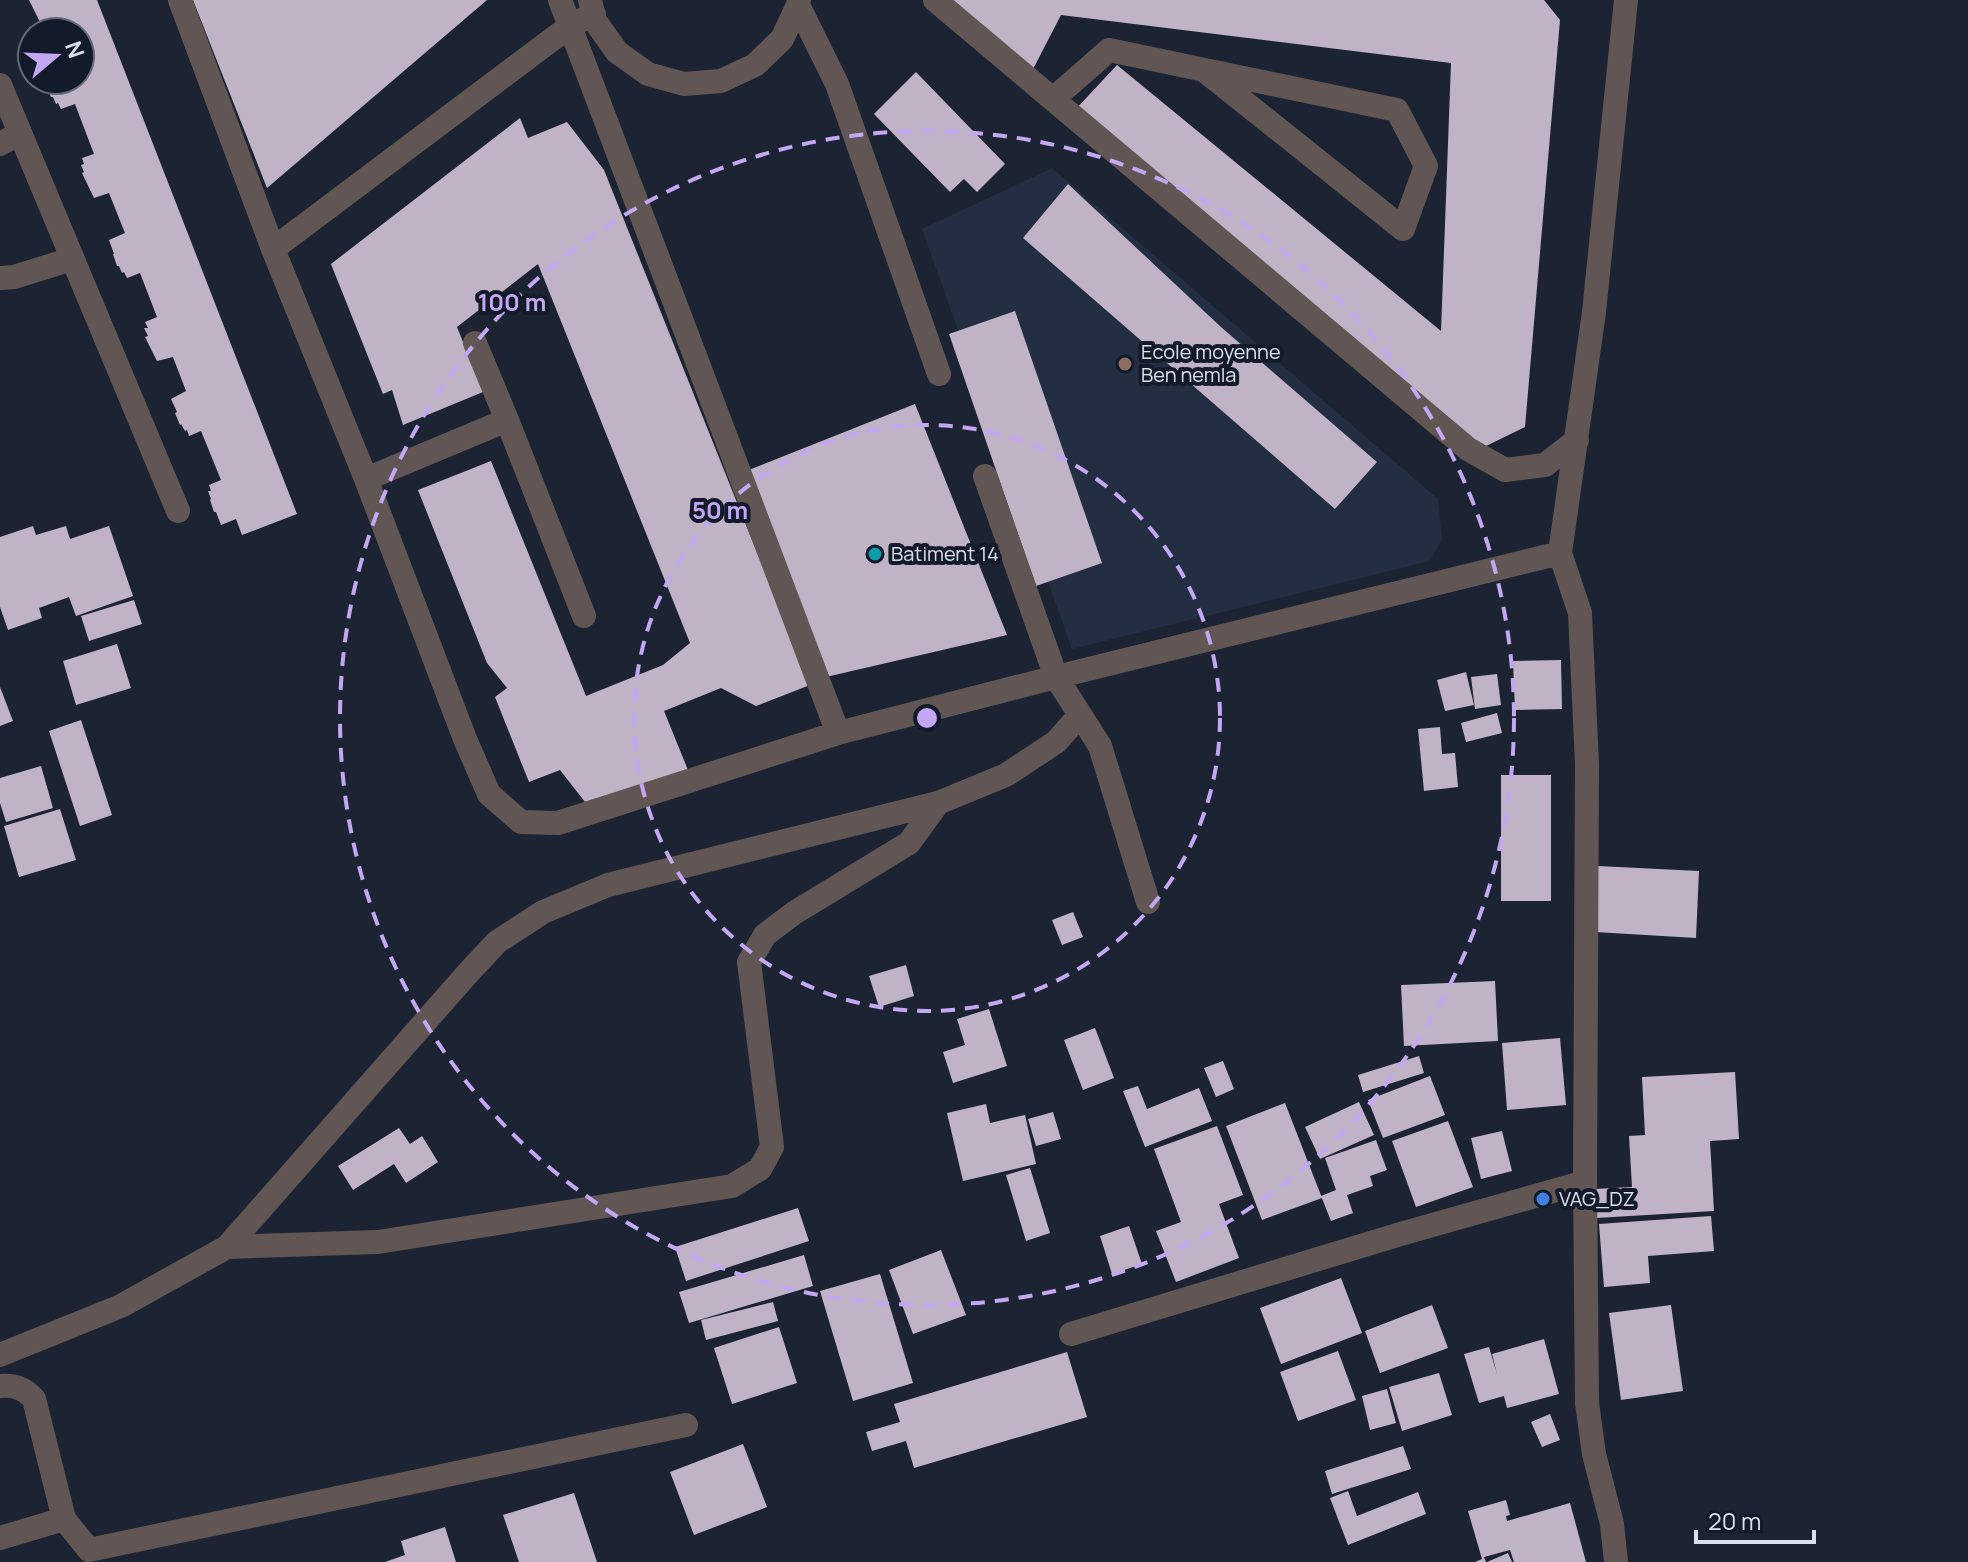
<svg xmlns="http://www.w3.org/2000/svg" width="1968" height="1562" font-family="Manrope,sans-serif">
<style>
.built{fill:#242e42}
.building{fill:#c1b3c6}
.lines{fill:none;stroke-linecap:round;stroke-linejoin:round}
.lane{stroke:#615654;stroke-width:24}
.street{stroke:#615654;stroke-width:24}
.ring{fill:none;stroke:#c3a7f2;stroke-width:4;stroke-dasharray:14 10}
.education-dot{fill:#8d6e63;stroke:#131a29;stroke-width:3}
.culture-dot{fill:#0f9aa8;stroke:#131a29;stroke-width:3}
.shop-dot{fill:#3f7fe0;stroke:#131a29;stroke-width:3}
.labels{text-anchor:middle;stroke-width:8;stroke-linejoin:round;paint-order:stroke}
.poi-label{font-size:20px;fill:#dbe1ec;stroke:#131a29;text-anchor:start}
.centre{fill:#c3a7f2;stroke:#131a29;stroke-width:4}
.ring-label{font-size:24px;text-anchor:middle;font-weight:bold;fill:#c3a7f2;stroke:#131a29;stroke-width:8;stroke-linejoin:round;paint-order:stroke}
</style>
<rect width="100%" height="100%" fill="#1c2433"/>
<path class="built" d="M 1052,168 L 1438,499 L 1442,539 L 1430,561 L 1072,649 L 922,229 Z"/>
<path class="building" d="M 29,0 L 97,0 L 297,514 L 242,535 L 236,519 L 221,525 L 216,512 L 214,512 L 210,500 L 211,499 L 208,491 L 211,491 L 209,485 L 221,480 L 201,431 L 189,436 L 187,430 L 185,431 L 181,424 L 180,425 L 175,413 L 177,412 L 171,399 L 186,391 L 173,357 L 157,361 L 145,337 L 148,336 L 144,328 L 148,328 L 145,322 L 157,317 L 140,273 L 127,278 L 124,272 L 122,273 L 119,266 L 117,266 L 113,254 L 114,254 L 109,240 L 125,233 L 109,193 L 94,198 L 82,173 L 84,172 L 81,165 L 84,164 L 82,158 L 94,154 L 75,104 L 61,109 L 58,103 L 56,104 L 53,97 L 51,97 L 46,86 L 48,85 L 46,80 L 80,80 L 80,32 L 45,32 Z
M 193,0 L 487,0 L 267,188 Z
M 945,0 L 1544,0 L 1560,20 L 1525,427 L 1482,448 L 1074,111 L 1117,65 L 1441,331 L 1451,63 L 1061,15 L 1031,73 Z
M 916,72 L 1005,164 L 977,192 L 964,179 L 950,192 L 874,114 Z
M 520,118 L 528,138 L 567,122 L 604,170 L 810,685 L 756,706 L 721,688 L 664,711 L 688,770 L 585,802 L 560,770 L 529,782 L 495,697 L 507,688 L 487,663 L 418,490 L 491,461 L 586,696 L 663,665 L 690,643 L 538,264 L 457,327 L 483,392 L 403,425 L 392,390 L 383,394 L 331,264 Z
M 1068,184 L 1221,327 L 1377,462 L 1335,509 L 1023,238 Z
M 1015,311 L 1102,563 L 1036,586 L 949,334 Z
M 915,404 L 1007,635 L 826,677 L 741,473 Z
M 33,526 L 36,535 L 66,526 L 70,539 L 109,526 L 133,596 L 76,616 L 69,597 L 39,608 L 42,618 L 8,630 L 0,607 L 0,537 Z
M 134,600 L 142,624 L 89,641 L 81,616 Z
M 117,644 L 131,688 L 76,705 L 63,661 Z
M 1561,660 L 1562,709 L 1515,710 L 1513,661 Z
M 1466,672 L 1474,705 L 1445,711 L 1437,680 Z
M 1497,674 L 1501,705 L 1475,709 L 1471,677 Z
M 0,687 L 13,721 L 0,726 Z
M 1497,713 L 1502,733 L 1466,742 L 1461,723 Z
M 81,720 L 112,815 L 80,826 L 49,731 Z
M 1440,727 L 1442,754 L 1455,753 L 1458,787 L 1424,791 L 1418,729 Z
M 41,766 L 53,808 L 6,822 L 0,803 L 0,778 Z
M 1501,775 L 1551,775 L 1551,901 L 1501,901 Z
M 60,809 L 76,860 L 19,877 L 4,826 Z
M 1598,866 L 1699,871 L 1696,938 L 1595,932 Z
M 1073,912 L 1083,937 L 1062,945 L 1052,920 Z
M 906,965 L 914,996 L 879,1007 L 869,976 Z
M 1495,981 L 1498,1041 L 1404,1046 L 1401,985 Z
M 989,1009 L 1007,1066 L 953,1083 L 943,1052 L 965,1045 L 957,1019 Z
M 1095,1028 L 1114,1078 L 1083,1090 L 1064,1040 Z
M 1560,1038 L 1566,1105 L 1507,1110 L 1502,1043 Z
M 1419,1056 L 1424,1073 L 1363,1092 L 1358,1075 Z
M 1223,1061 L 1234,1089 L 1216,1097 L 1204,1068 Z
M 1735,1072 L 1739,1139 L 1710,1141 L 1714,1211 L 1596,1218 L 1594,1189 L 1632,1187 L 1629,1136 L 1645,1135 L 1642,1077 Z
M 1430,1076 L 1445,1115 L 1383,1138 L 1368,1100 Z
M 1138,1086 L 1147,1109 L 1199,1088 L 1212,1121 L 1145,1147 L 1123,1091 Z
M 1359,1102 L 1374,1135 L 1320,1159 L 1305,1127 Z
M 1285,1103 L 1322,1198 L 1262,1220 L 1226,1126 Z
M 986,1104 L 990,1123 L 1025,1115 L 1036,1164 L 963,1181 L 947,1113 Z
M 1053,1112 L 1061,1139 L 1036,1146 L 1028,1119 Z
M 1448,1121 L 1473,1187 L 1416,1207 L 1392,1141 Z
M 1217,1126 L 1243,1195 L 1219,1204 L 1239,1258 L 1176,1282 L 1156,1231 L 1181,1222 L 1154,1149 Z
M 399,1128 L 410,1144 L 422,1136 L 438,1162 L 406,1183 L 394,1164 L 353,1190 L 338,1166 Z
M 1502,1131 L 1512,1171 L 1481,1179 L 1471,1138 Z
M 1376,1140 L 1387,1170 L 1370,1176 L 1373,1186 L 1347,1195 L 1353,1213 L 1331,1221 L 1321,1196 L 1336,1190 L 1325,1158 Z
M 1030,1168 L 1050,1233 L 1026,1241 L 1006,1175 Z
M 798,1208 L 809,1241 L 686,1281 L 675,1247 Z
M 1711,1216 L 1714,1251 L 1648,1256 L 1650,1283 L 1604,1287 L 1599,1224 Z
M 1129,1226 L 1142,1264 L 1112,1274 L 1100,1236 Z
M 941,1250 L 966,1315 L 913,1334 L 889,1270 Z
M 804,1255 L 813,1286 L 689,1323 L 679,1292 Z
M 880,1274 L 913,1383 L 853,1401 L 820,1291 Z
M 1341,1278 L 1362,1333 L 1281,1364 L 1260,1308 Z
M 773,1302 L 778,1321 L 706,1340 L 701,1320 Z
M 1432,1305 L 1448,1348 L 1380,1373 L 1365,1331 Z
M 1671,1305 L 1683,1391 L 1621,1400 L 1609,1313 Z
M 779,1327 L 797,1383 L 732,1404 L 714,1348 Z
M 1544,1339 L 1559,1394 L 1507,1408 L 1504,1396 L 1479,1403 L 1464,1354 L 1489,1347 L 1497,1374 L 1492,1354 Z
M 1338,1351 L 1356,1400 L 1298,1421 L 1280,1372 Z
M 1067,1352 L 1087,1417 L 914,1468 L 906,1441 L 872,1451 L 866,1432 L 900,1422 L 894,1404 Z
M 1439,1373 L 1452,1415 L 1402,1431 L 1389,1387 Z
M 1387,1389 L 1396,1423 L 1370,1430 L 1362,1396 Z
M 1550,1414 L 1560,1440 L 1542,1447 L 1531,1422 Z
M 743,1444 L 767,1507 L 694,1535 L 670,1472 Z
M 1403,1446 L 1411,1469 L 1332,1494 L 1325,1471 Z
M 1348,1491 L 1357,1516 L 1418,1492 L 1426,1514 L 1348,1545 L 1330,1498 Z
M 574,1493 L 597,1562 L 519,1562 L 503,1515 Z
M 1506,1500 L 1510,1515 L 1506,1516 L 1507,1521 L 1570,1503 L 1586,1562 L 1514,1562 L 1510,1550 L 1484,1557 L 1486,1562 L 1475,1562 L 1482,1559 L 1468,1511 Z
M 445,1527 L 456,1562 L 385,1562 L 405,1555 L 401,1541 Z
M 1508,1553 L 1512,1562 L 1487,1562 Z"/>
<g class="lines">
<path class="lane" d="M 0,144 L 20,133
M 0,278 L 14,277 L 72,259"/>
<path class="street" d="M 180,0 L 273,249 L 570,26 L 594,14
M 560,0 L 838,733
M 590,0 L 595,21 L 617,52 L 648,74 L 684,84 L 721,81 L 755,65 L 782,39 L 798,5 L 799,0
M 935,0 L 1468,449 L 1505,470 L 1545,465 L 1577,440
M 798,5 L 837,84 L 939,374
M 0,85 L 178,511
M 1053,99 L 1109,50 L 1397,110 L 1426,166 L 1403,229 L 1204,70
M 273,249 L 366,479 L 465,739 L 489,794 L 521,822 L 558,823 L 838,733 L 1056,677 L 1560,553
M 507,420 L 584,616
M 985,476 L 1056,677 L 1100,746 L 1148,902
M 366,479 L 507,420 L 475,343
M 227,1247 L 378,1242 L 732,1186 L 760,1169 L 772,1147 L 749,962 L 765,935 L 794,913 L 909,843 L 938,803
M 1071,1334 L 1404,1233 L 1585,1182
M 0,1355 L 121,1306 L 227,1247 L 468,973 L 497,942 L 543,912 L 608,885 L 938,803 L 1006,775 L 1056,742 L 1080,715
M 0,1386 C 15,1385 24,1388 34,1399 L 64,1519
M 0,1538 L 64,1519 L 89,1550 L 686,1425
M 1616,1562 L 1612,1524 L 1594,1454 L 1587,1403 L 1585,1182 L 1587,764 L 1580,613 L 1560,553 L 1594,312 L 1626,0"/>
</g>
<g class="ring">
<circle cx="927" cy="718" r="293"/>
<circle cx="927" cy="718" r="587"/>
</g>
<circle class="education-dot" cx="1125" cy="364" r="8"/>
<circle class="culture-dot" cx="875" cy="554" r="8"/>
<circle class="shop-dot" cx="1543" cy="1199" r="8"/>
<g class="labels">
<g class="poi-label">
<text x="1141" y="359">Ecole moyenne<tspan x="1141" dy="23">Ben nemla</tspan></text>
<text x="891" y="561">Batiment 14</text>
<text x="1559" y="1206">VAG_DZ</text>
</g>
</g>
<circle cx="927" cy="718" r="12" class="centre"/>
<g class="ring-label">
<text x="512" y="311">100 m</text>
<text x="720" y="519">50 m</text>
</g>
<g transform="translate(56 56) rotate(71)"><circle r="38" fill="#131a29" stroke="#636a77" stroke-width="2"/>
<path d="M0-6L14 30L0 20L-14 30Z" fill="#c3a7f2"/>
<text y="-12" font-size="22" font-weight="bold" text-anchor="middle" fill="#dbe1ec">N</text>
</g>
<path d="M1696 1530v12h118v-12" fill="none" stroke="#dbe1ec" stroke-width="4"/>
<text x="1708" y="1530" font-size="24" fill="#dbe1ec" stroke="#131a29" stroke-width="6" paint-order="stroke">20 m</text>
</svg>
